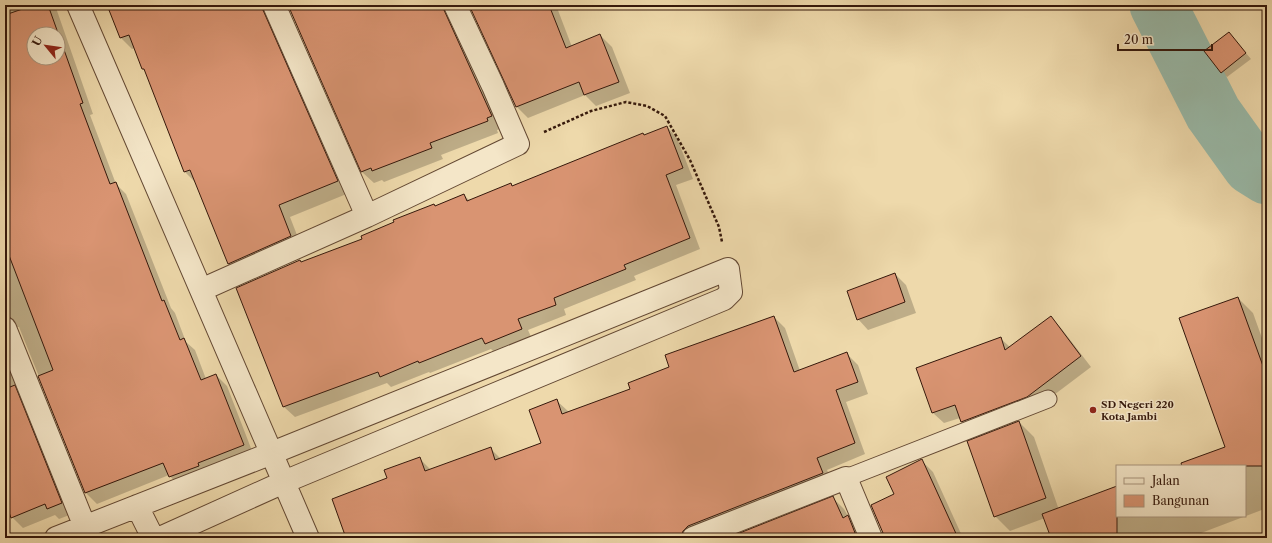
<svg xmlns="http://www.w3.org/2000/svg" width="1272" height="543" font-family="'Libre Caslon Text',serif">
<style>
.shadow{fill:#0003;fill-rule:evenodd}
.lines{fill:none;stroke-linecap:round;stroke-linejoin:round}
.river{stroke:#99baa9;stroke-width:57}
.building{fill:#d99472;stroke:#35180b;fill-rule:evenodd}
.service-casing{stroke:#634833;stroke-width:19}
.minor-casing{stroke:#634833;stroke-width:24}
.path{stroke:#35180b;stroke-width:2.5;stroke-dasharray:3 2;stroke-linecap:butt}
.service{stroke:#f4e6c8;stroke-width:17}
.minor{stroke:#f4e6c8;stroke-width:22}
.poi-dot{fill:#8f2418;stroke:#f4e6c8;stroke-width:1.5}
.labels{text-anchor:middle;stroke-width:3;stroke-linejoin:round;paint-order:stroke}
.poi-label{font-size:10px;font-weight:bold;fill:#35180b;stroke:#f4e6c8;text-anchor:start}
</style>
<rect width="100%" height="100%" fill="#eed9ab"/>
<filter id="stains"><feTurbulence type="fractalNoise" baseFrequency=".005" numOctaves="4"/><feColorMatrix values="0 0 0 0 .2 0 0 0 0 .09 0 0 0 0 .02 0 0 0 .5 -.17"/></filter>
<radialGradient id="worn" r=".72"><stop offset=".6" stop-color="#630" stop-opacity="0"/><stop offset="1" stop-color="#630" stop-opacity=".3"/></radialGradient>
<path class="shadow" d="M 5,5 L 55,5 L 93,114 L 90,115 L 116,184 L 126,194 L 171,308 L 175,313 L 186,342 L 195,350 L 206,379 L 216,375 L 227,386 L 254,456 L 181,488 L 169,475 L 97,504 L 86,493 L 19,327 L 12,327 L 5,334 ZM 34,34 L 58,34 L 58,58 L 34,58 Z
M 108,5 L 280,5 L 349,193 L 290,217 L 302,248 L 240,275 L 228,264 L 196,183 L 185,172 L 147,73 L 143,69 L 135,48 L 132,49 L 121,38 Z
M 289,5 L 461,5 L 503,128 L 497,130 L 498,133 L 441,155 L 443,159 L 384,182 L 382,180 L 374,183 L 362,172 Z
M 470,5 L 556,5 L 572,47 L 600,35 L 612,47 L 630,93 L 596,106 L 585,95 L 528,118 L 516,106 Z
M 1229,33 L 1251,59 L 1227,77 L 1222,72 Z
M 667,127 L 677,138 L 693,179 L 676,185 L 700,249 L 634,276 L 636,280 L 564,309 L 566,315 L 528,330 L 532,339 L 496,354 L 491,349 L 430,373 L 429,372 L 391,387 L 387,383 L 295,417 L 284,407 L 238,288 L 363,239 L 464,195 L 470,201 L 512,186 Z
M 895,274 L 906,285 L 916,313 L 868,330 L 858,319 Z
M 1238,298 L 1253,313 L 1267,352 L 1267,508 L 1188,538 L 1052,538 L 1045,518 L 1010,531 L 995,516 L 1019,422 L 1034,437 L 1060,513 L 1117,492 L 1117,516 L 1245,516 L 1245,466 L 1176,466 L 1226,448 Z
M 774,317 L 785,328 L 800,371 L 847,354 L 858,365 L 868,394 L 846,402 L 865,454 L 827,470 L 834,485 L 699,538 L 348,538 L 389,479 L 420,459 L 431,470 L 490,448 L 501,459 L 543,444 L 557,401 L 569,412 L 631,389 L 670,368 Z
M 1050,317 L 1061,328 L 1091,367 L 1038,407 L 972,433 L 962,422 L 960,418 L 944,423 L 933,413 L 917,368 L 1000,338 L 1010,347 Z
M 5,347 L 72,514 L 59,519 L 55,515 L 23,528 L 12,517 L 5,498 Z
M 922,461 L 933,472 L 963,538 L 884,538 L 895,494 Z
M 833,498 L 844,509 L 848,516 L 859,528 L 863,538 L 730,538 Z"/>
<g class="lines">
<path class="river" d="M 1158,5 L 1213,113 L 1251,166 L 1267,176"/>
</g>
<path class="building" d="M 34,5 L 48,5 L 83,103 L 80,104 L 110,184 L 116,182 L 162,301 L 164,300 L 180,340 L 184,338 L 201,380 L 216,374 L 244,445 L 198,463 L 199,466 L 169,477 L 163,463 L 85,493 L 38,376 L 53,370 L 5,245 L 5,15 ZM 34,34 L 58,34 L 58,58 L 34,58 Z
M 107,5 L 262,5 L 263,10 L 338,181 L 279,205 L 291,236 L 228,264 L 190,170 L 184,172 L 144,69 L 142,69 L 129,35 L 120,38 Z
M 288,5 L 443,5 L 444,10 L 492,116 L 487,118 L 488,121 L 430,143 L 432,148 L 372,171 L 371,168 L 361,172 Z
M 469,5 L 549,5 L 566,48 L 600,34 L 619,82 L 584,95 L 579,82 L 516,107 Z
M 1229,32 L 1246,53 L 1221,73 L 1204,51 Z
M 667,126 L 683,168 L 666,175 L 690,238 L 624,265 L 626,269 L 554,298 L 556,305 L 518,319 L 522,329 L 485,344 L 482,338 L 419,363 L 418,361 L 380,377 L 378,372 L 283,407 L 236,288 L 300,260 L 301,262 L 362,239 L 361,236 L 394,222 L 393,220 L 434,204 L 435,206 L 464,194 L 467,201 L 511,183 L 512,186 L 643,133 L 644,135 Z
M 895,273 L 905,302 L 857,320 L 847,291 Z
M 1238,297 L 1267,377 L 1267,466 L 1182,466 L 1181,463 L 1225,447 L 1179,318 Z
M 774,316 L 794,372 L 847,352 L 858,382 L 836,390 L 855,443 L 817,458 L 823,473 L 688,526 L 683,531 L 681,538 L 346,538 L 332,499 L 387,478 L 384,470 L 420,457 L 425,471 L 491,447 L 495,460 L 541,443 L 529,410 L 557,399 L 562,414 L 630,389 L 628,383 L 669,367 L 665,355 Z
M 1051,316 L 1081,356 L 1027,397 L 961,422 L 955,405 L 932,413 L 916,368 L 1001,337 L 1005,350 Z
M 15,385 L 62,503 L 47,509 L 45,504 L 11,518 L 5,501 L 5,389 Z
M 1019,421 L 1046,498 L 994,517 L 967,441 Z
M 922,459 L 958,538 L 883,538 L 883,533 L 871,505 L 894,494 L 886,477 Z
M 1117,486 L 1117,538 L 1051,538 L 1042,514 Z
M 833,496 L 843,518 L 848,515 L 857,538 L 727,538 Z"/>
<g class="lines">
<g class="service-casing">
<path id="service" d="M 846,478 L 1048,399"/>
</g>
<g class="minor-casing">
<path id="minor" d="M 78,5 L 308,538
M 274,5 L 367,216
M 201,290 L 367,216 L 518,144 L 493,86 L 455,5
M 5,328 L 85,527
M 137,506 L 153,538
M 56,538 L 272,453 L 728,269 L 731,292 L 724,299 L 284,482 L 160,538
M 693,538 L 846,478 L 871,538"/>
</g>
<path class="path" d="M 544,132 L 591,111 L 626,102 L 647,106 L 665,116 L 690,160 L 719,227 L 722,242"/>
<use href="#service" class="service"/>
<use href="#minor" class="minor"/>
</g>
<circle class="poi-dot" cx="1093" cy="410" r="4"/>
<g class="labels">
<g class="poi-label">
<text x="1101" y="408">SD Negeri 220<tspan x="1101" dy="12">Kota Jambi</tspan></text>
</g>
</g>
<rect width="1272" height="543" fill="none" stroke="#eed9ab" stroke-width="20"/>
<rect x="6" y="6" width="1260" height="531" fill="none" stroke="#35180b" stroke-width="2"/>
<rect x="10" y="10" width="1252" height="523" fill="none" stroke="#35180b"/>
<rect x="1116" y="465" width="130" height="52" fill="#f4e6c8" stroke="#a8947c"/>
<rect x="1124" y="478" width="20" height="6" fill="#f4e6c8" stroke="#a8947c"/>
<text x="1152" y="485" font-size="12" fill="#35180b">Jalan</text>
<rect x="1124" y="495" width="20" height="12" fill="#d99472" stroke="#a8947c"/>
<text x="1152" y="505" font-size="12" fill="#35180b">Bangunan</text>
<g transform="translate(46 46) rotate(299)"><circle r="19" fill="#f4e6c8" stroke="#a8947c"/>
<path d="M0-3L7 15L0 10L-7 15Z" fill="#8f2418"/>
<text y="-6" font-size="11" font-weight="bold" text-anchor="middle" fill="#35180b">U</text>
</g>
<path d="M1118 44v6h94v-6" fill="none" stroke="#35180b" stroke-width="2"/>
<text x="1124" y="44" font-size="12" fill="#35180b" stroke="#f4e6c8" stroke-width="3" paint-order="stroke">20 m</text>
<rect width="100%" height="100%" filter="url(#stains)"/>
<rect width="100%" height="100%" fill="url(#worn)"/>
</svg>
